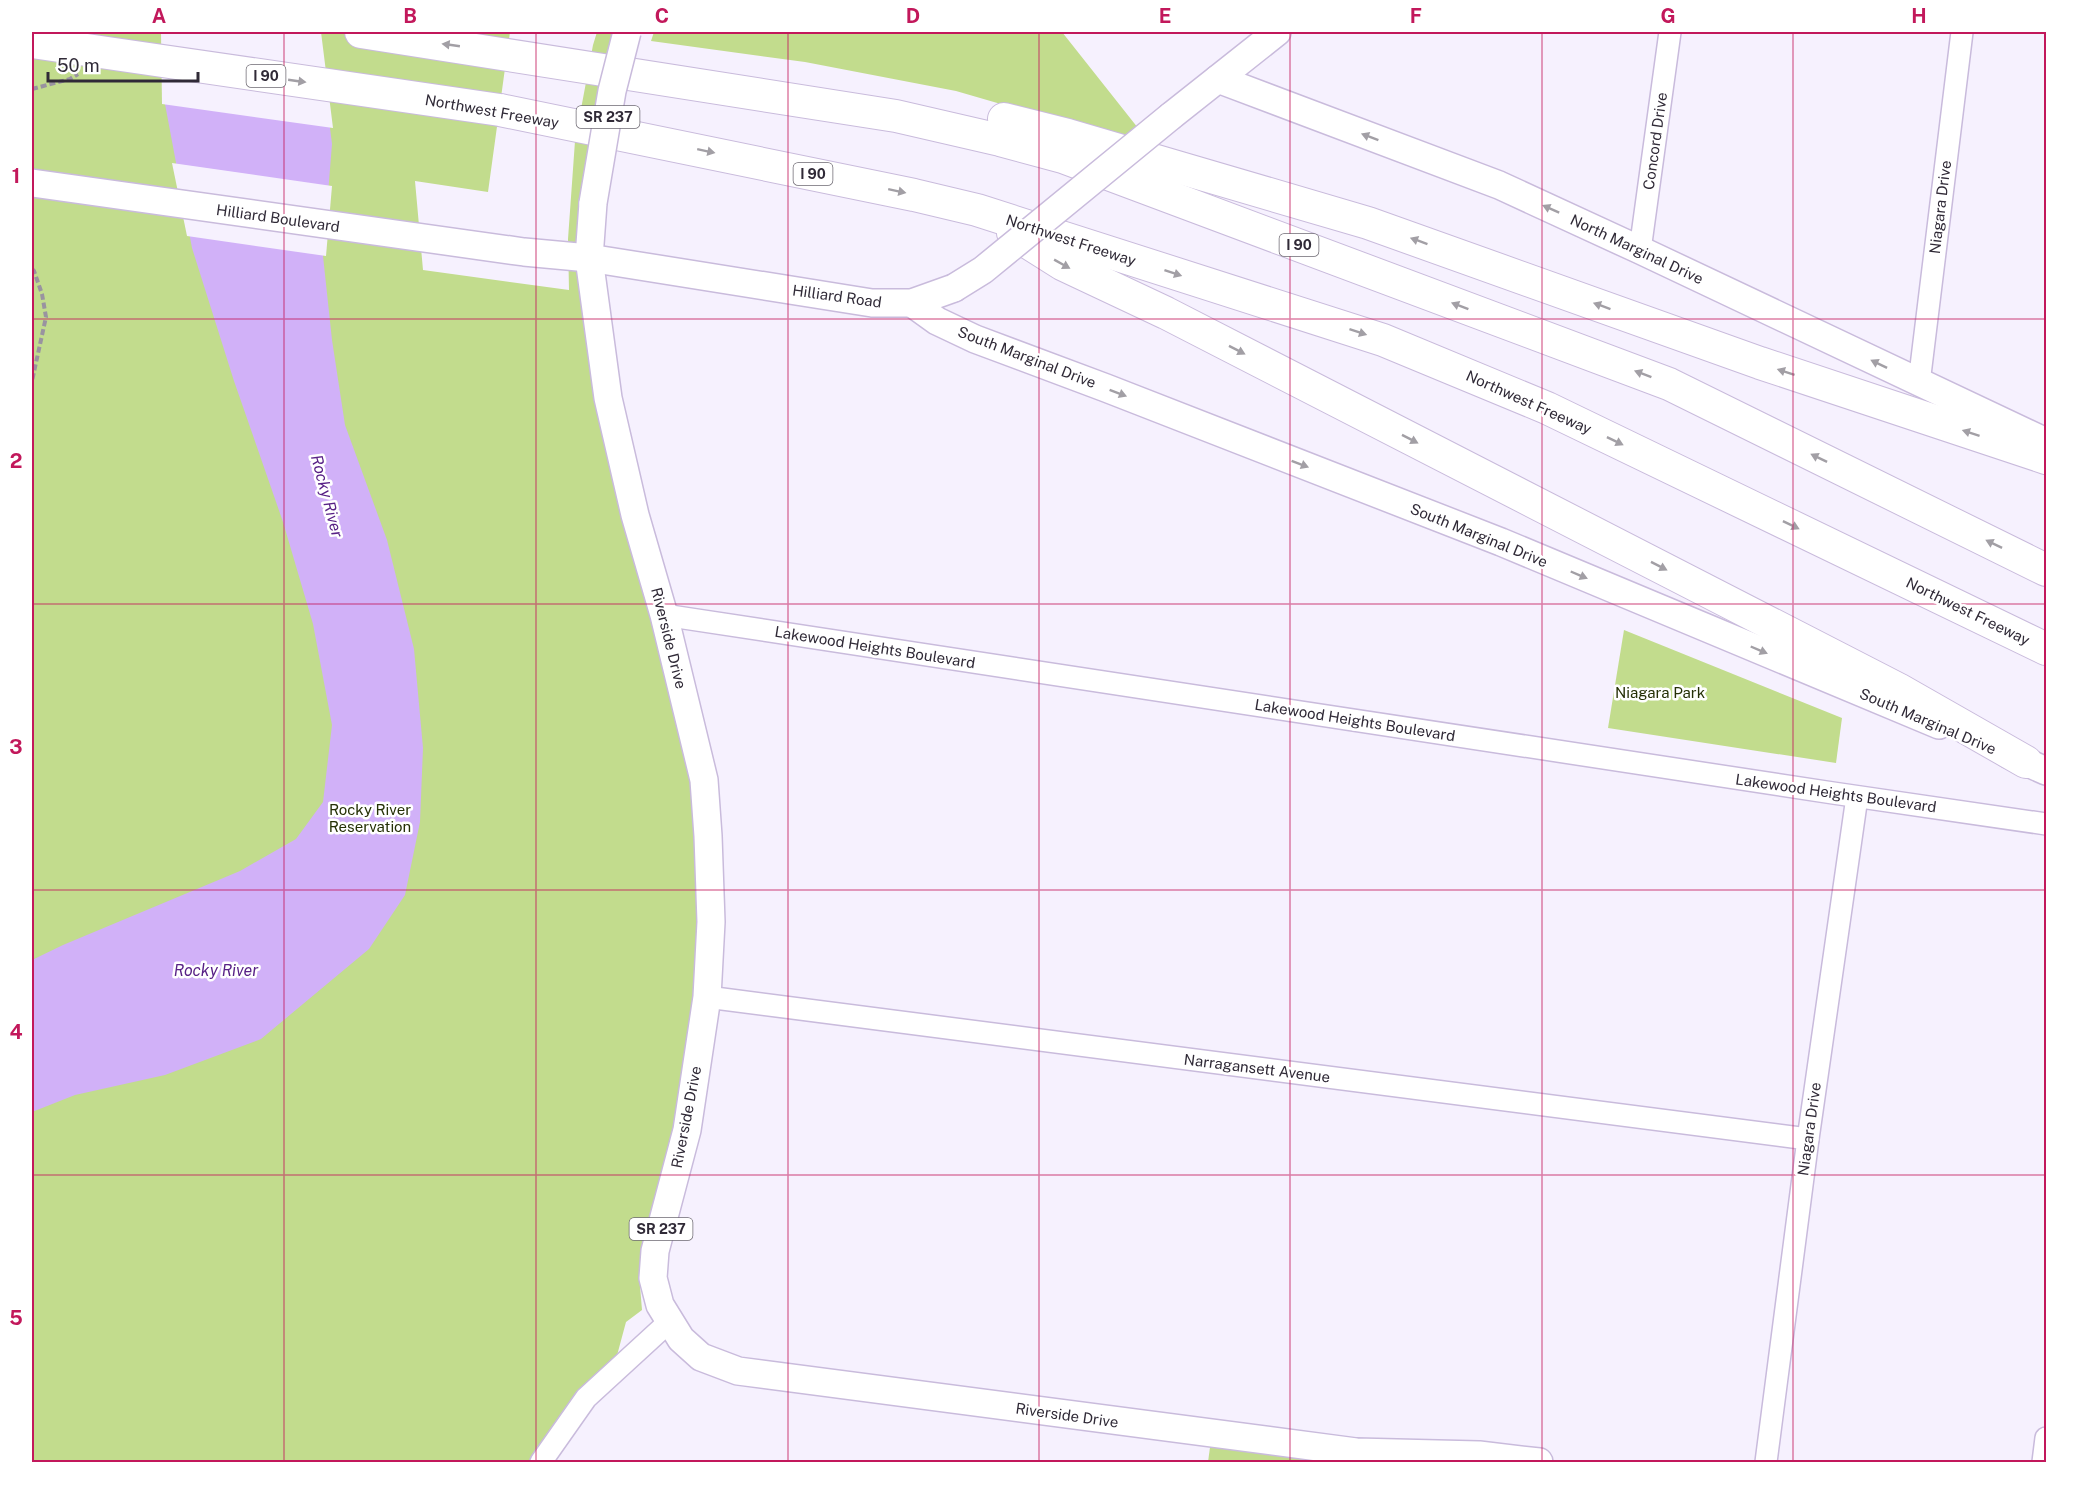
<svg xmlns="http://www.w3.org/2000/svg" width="2078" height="1494" font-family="'Public Sans',sans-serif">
	<rect width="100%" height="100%" fill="#f6f1fe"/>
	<g fill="#c2dc8d">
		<path d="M32,32H510L488,192L415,181L423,270L569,290L568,239L575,141L593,45L597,32H627L622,46L595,303L712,781L688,1096L639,1274L642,1310L626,1322L612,1374L553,1462H32Z"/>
		<path d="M654,32H1062L1138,128L1125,140L956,91L805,62L651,41Z"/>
		<path d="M1624,630L1842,718L1836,763L1608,728Z"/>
		<path d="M1211,1440L1490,1462H1208Z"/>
	</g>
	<path fill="#d1b1f8" d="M318,32L332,144L323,256L332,340L345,425L387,540L414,649L423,748L420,822L405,895L369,949L261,1039L165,1075L75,1095L32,1112V960L63,945L240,871L296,839L323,802L332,725L313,624L283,522L234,381L192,248L165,104Z"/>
	<g fill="#f6f1fe">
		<path d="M161,32H321L333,128L162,104Z"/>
		<path d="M172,163L332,186L326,256L187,236Z"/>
	</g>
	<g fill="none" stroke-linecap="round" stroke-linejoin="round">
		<g stroke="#c9bbdc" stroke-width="24">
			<g id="minor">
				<path d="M1640,250L1670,32"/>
				<path d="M1919,383L1962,32"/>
				<path d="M664,615L1833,793L2046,824"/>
				<path d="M707,997L1808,1139"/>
				<path d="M541,1462L586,1398L670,1321"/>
				<path d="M1766,1462L1808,1139L1857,797"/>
				<path d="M2043,1462L2046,1438"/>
			</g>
		</g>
		<g stroke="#c9bbdc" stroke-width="30">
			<g id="major">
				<path d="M1218,79L1499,185L1640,250L2046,442"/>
				<path d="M1171,116L1277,32"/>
				<path d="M32,183L524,252L589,258L872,303H912L954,288"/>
				<path d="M593,203L589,258L608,398L635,515L664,615L704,780L708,836L711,922L707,997L687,1130L655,1251L653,1278L660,1305L681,1339L701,1357L738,1371L1356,1452L1479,1455L1539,1462"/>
				<path d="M912,303L937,321L975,339L1106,388L1501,542L1939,725"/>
				<path d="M2008,754L2046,771"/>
			</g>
		</g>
		<g stroke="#c9bbdc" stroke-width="34">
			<g id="highway">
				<path d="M361,32L896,116L1000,140L1063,157L1669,384L2046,570"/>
				<path d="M500,110L914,195L977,210L1383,340L1547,408L2046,649"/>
				<path d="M1004,119L1068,135L1368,223L1760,363L2046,458"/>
				<path d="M1013,233L1062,264L1166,313L1898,689L2026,762"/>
			</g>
		</g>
		<g stroke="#9993a0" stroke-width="4" stroke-dasharray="6 3" stroke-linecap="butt">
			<path d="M32,89L70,79L78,74"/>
			<path d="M32,269L34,271L42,294L46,317L32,381"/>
		</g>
		<use href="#minor" stroke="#fff" stroke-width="21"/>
		<use href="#major" stroke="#fff" stroke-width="27"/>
		<use href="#highway" stroke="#fff" stroke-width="32"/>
		<g stroke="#c9bbdc" stroke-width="30" stroke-linecap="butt">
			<g id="major-bridge">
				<path d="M593,203L612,91L627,32"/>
				<path d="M954,288L983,270L1171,116"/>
			</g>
		</g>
		<g stroke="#c9bbdc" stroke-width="34" stroke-linecap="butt">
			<path id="highway-bridge" d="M32,42L500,110"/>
		</g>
		<use href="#major-bridge" stroke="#fff" stroke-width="27"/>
		<use href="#highway-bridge" stroke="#fff" stroke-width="32"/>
	</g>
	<defs><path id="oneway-solid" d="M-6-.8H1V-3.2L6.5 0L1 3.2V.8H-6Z" transform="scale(1.5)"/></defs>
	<g fill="#a29fa5">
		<use href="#oneway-solid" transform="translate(451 45) rotate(-172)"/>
		<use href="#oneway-solid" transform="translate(297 81) rotate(8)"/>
		<use href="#oneway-solid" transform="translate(1370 137) rotate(-159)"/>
		<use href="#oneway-solid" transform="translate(706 151) rotate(12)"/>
		<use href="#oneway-solid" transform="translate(897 191) rotate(12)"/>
		<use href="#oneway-solid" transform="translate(1551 209) rotate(-156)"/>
		<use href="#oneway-solid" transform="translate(1419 241) rotate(-160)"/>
		<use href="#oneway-solid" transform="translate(1062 264) rotate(29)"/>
		<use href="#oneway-solid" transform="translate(1173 273) rotate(18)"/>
		<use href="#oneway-solid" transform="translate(1460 306) rotate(-159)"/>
		<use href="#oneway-solid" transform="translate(1602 306) rotate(-160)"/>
		<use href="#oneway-solid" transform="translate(1358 332) rotate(18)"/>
		<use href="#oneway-solid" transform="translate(1237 350) rotate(27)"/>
		<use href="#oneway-solid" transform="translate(1879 364) rotate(-154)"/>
		<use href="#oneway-solid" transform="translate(1786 372) rotate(-162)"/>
		<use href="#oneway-solid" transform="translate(1643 374) rotate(-159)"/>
		<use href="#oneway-solid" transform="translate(1118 393) rotate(21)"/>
		<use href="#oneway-solid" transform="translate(1971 433) rotate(-162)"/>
		<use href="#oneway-solid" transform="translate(1410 439) rotate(27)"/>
		<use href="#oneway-solid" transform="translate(1615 441) rotate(26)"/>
		<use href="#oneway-solid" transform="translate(1819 458) rotate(-154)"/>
		<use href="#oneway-solid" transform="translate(1300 464) rotate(21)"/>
		<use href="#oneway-solid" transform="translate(1791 525) rotate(26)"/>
		<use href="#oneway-solid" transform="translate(1994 544) rotate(-154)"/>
		<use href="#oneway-solid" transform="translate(1659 566) rotate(27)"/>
		<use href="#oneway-solid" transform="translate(1579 575) rotate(23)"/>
		<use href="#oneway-solid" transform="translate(1759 650) rotate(23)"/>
	</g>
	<path fill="none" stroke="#c2185b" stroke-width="1.5" stroke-opacity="0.55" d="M284,32V1462M536,32V1462M788,32V1462M1039,32V1462M1290,32V1462M1542,32V1462M1793,32V1462M32,319H2046M32,604H2046M32,890H2046M32,1175H2046"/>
	<g text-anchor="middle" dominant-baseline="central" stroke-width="5" stroke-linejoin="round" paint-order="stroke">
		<g fill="#fff" stroke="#6e6a73" stroke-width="1.5">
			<rect x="246.5" y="65" width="39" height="22" rx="4.5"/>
			<rect x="576.5" y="106" width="63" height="22" rx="4.5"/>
			<rect x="793.5" y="163" width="39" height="22" rx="4.5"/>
			<rect x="1279.5" y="234" width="39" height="22" rx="4.5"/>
			<rect x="629.5" y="1218" width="63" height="22" rx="4.5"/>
		</g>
		<g font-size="14" font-weight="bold" fill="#302a37">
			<text x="266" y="76">I 90</text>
			<text x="608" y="117">SR 237</text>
			<text x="813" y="174">I 90</text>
			<text x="1299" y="245">I 90</text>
			<text x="661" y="1229">SR 237</text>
		</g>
		<g font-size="15" fill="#302a37" stroke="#fff">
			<text transform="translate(492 111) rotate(10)">Northwest Freeway</text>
			<text transform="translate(1655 141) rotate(-82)">Concord Drive</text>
			<text transform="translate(1940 207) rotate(-83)">Niagara Drive</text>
			<text transform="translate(278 218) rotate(8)">Hilliard Boulevard</text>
			<text transform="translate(1071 240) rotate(18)">Northwest Freeway</text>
			<text transform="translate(1637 249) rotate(25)">North Marginal Drive</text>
			<text transform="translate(837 296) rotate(8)">Hilliard Road</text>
			<text transform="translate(1027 357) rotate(21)">South Marginal Drive</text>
			<text transform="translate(1529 402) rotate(24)">Northwest Freeway</text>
			<text transform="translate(1479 535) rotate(22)">South Marginal Drive</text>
			<text transform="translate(1968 611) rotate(26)">Northwest Freeway</text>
			<text transform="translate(669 638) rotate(76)">Riverside Drive</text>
			<text transform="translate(875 647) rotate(9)">Lakewood Heights Boulevard</text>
			<text transform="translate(1355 720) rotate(9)">Lakewood Heights Boulevard</text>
			<text transform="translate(1928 721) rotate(23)">South Marginal Drive</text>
			<text transform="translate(1836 793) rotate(8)">Lakewood Heights Boulevard</text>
			<text transform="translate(1257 1068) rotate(7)">Narragansett Avenue</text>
			<text transform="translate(686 1117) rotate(-79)">Riverside Drive</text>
			<text transform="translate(1809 1129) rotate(-82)">Niagara Drive</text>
			<text transform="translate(1067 1415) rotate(8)">Riverside Drive</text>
		</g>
		<g font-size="15" fill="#253006" stroke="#fff">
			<text x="1660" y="692">Niagara Park</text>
			<text x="370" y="809">Rocky River<tspan x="370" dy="17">Reservation</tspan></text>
		</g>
		<g font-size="16" font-style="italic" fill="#582186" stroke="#fff">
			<text transform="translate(327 496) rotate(75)">Rocky River</text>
			<text x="216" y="970">Rocky River</text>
		</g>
	</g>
	<rect width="2078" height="1494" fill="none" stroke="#ffffff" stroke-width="66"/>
	<path d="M48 72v9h150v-9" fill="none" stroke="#302a37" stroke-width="3"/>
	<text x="57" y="72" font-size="18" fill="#302a37" stroke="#ffffff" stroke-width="4.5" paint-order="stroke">50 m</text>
	<rect x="33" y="33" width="2012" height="1428" fill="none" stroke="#c2185b" stroke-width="2"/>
	<g font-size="20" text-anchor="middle" font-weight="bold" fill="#c2185b">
		<text x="159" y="23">A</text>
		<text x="410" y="23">B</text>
		<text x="662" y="23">C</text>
		<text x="913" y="23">D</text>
		<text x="1165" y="23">E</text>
		<text x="1416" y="23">F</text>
		<text x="1668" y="23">G</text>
		<text x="1919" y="23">H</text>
		<text x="16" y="183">1</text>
		<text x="16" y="468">2</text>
		<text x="16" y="754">3</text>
		<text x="16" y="1039">4</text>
		<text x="16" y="1325">5</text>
	</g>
</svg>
